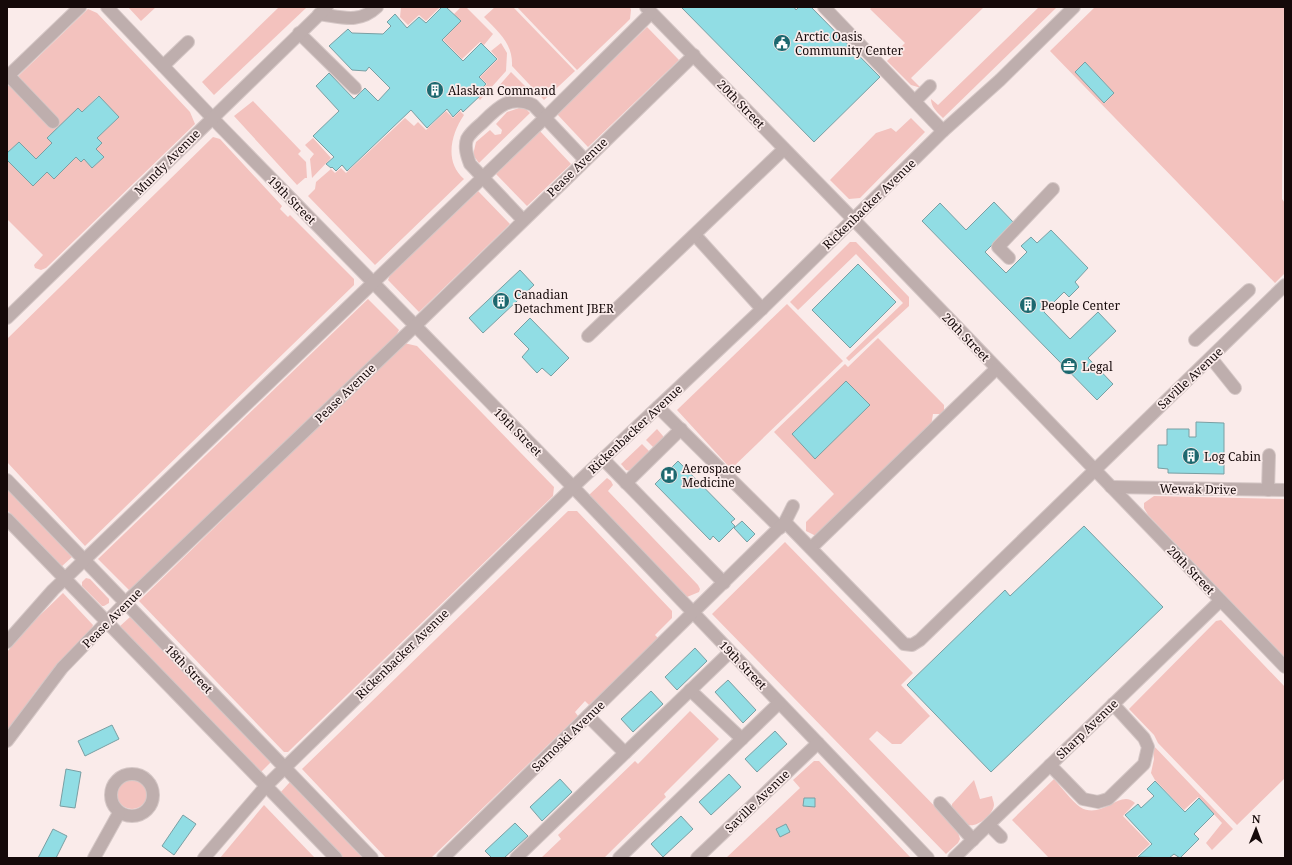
<svg xmlns="http://www.w3.org/2000/svg" width="1292" height="865" font-family="'Noto Serif',serif">
	<rect width="100%" height="100%" fill="#faebea"/>
	<g fill="#f3c2be" fill-rule="evenodd">
		<path d="M128,7H156L141,21Z"/>
		<path d="M279,7L306,8L214,95L202,82Z"/>
		<path d="M401,7H440L426,21L419,15L408,25L400,17Z"/>
		<path d="M461,7H466L493,34L484,45L480,42L462,59L443,40L461,21L454,14Z"/>
		<path d="M495,7H513L575,71L544,100L512,66C513,43 498,32 484,17Z"/>
		<path d="M517,7H630L631,10L630,19L625,24L577,70Z"/>
		<path d="M872,7H984L911,78L921,88L911,85L887,61L905,43L870,9Z"/>
		<path d="M1039,7H1057L943,118C937,112 931,107 931,99L938,105Z"/>
		<path d="M1095,7H1284L1282,199L1285,203V273L1275,283L1050,51ZM1085,62L1114,93L1105,103L1075,72Z"/>
		<path d="M88,9L97,13L190,112L195,124L46,268L41,270L35,268L34,265L43,255L7,219V160L33,186L47,172L54,179L76,157L84,159L93,167L104,157L96,149L102,143L97,138L119,117L98,96L82,112L48,138L52,143L36,159L19,142L7,153V87Z"/>
		<path d="M647,27L679,60L588,147L557,114Z"/>
		<path d="M501,43L507,53L506,71L480,100L478,98L483,94L480,91L487,84L480,77L498,59L491,51Z"/>
		<path d="M511,72L527,88L517,86L497,88Z"/>
		<path d="M253,101L301,151L298,154L306,162L307,178H305L297,185L234,116Z"/>
		<path d="M519,108L526,109L530,113L479,163L473,155L476,142L490,130L495,135L501,134L502,130L496,124L507,112Z"/>
		<path d="M446,111L453,118L460,111L464,115C451,134 444,162 464,179L375,265L308,196L315,189L316,182L331,169L335,173L341,168L346,173L405,118L414,126L418,122L426,130Z"/>
		<path d="M911,118L925,132L860,198L849,199L830,180L876,133L891,128L896,132Z"/>
		<path d="M539,130L571,164L527,206L495,173Z"/>
		<path d="M213,137L220,139L282,206L280,209L288,217L290,215L354,279V285L85,546L7,462V339Z"/>
		<path d="M313,138L331,158L312,178L310,159L314,154L305,145Z"/>
		<path d="M478,191L510,224L419,312L388,280L390,275Z"/>
		<path d="M850,242H856L909,297V306L849,361L846,358L903,303L856,254L798,310L790,302Z"/>
		<path d="M368,299L399,330L396,336L130,591L98,559Z"/>
		<path d="M787,304L843,361L731,469L677,410Z"/>
		<path d="M878,338L944,405V412L939,419V414H933L931,426L816,536L806,531V522L834,494L774,432L845,364L848,367ZM846,381L815,458L792,434Z"/>
		<path d="M404,343L417,346L554,487L553,496L288,752H284L139,601Z"/>
		<path d="M657,429L663,436V439L656,450L646,440Z"/>
		<path d="M642,444L652,454L630,471L626,470L621,464Z"/>
		<path d="M607,478L611,481L613,485L608,491L698,585L700,589L699,592L687,597L683,595L589,497V495Z"/>
		<path d="M7,489L72,557L61,567L7,510Z"/>
		<path d="M1154,496L1285,499V658L1148,515L1144,508V503Z"/>
		<path d="M568,511H577L672,611V618L655,635L659,639L589,705L585,701L575,712L578,716L431,858H386L302,769Z"/>
		<path d="M785,542L913,673L901,685L930,716L901,744H892L877,731L869,739L957,829L960,839L958,843L946,854L712,614Z"/>
		<path d="M86,578L90,579L109,599V603L104,606H102L82,586V582Z"/>
		<path d="M63,593L93,625L92,628L36,691L7,732V652L31,624Z"/>
		<path d="M130,617L271,762L260,773L119,627Z"/>
		<path d="M1221,620L1285,687V778L1237,825L1158,743L1154,735L1129,709L1216,621Z"/>
		<path d="M690,711L719,739L664,794L666,797L604,858H541L561,839L558,835L635,761L638,764Z"/>
		<path d="M1152,744L1233,829L1212,850L1206,843L1222,823L1198,797L1184,810L1155,780L1151,773L1154,759Z"/>
		<path d="M814,761H819L911,858H726L800,788L793,780Z"/>
		<circle cx="132" cy="794" r="15"/>
		<path d="M1054,779C1062,788 1071,800 1080,807C1102,821 1120,788 1135,803L1123,816L1150,844L1136,857L1137,858H1049L1012,820Z"/>
		<path d="M974,780L980,799L992,796C992,798 994,802 994,805C993,815 975,830 966,824C960,821 956,813 952,807V804Z"/>
		<path d="M290,782L363,858H343L280,793Z"/>
		<path d="M264,805L315,858H220Z"/>
	</g>
	<g fill="#91dde4" stroke="#7a9fa3">
		<path d="M442,7H446L461,21L442,40L463,61L481,43L497,59L479,77L486,84L479,91L482,94L463,112L461,109L453,117L447,109L427,128L411,110L347,171L342,165L336,171L332,167L331,168L326,164L334,157L313,136L339,111L316,86L329,73L354,99L365,88L378,101L390,88L369,67L366,71L352,70L329,46L348,29L352,33L383,34L391,26L387,22L395,14L407,28L419,17L426,23Z"/>
		<path d="M681,7H794L796,10L799,7H811L880,77L814,142Z"/>
		<path d="M1085,62L1114,93L1104,103L1075,72Z"/>
		<path d="M99,96L119,117L97,138L102,143L96,149L104,157L92,168L84,159L81,162L76,157L54,179L47,172L33,186L7,160V153L19,142L36,159L52,143L47,138L78,108L82,112Z"/>
		<path d="M994,202L1014,223L985,252L1006,273L1027,252L1021,246L1031,237L1037,243L1051,230L1088,268L1075,282L1079,287L1069,297L1064,292L1044,312L1070,339L1098,312L1116,331L1088,358L1113,384L1097,400L922,221L940,203L966,230Z"/>
		<path d="M858,264L896,302L850,348L812,310Z"/>
		<path d="M520,270L534,285L483,333L469,318Z"/>
		<path d="M530,318L569,358L551,376L542,368L537,373L522,357L529,349L514,334Z"/>
		<path d="M846,381L870,405L815,459L792,434Z"/>
		<path d="M1196,422L1224,423V474L1168,473V469L1158,468V445H1167V429H1189V437H1196Z"/>
		<path d="M678,461L735,519L731,522L735,526L719,542L713,536L710,540L655,484Z"/>
		<path d="M742,521L755,534L747,542L734,528Z"/>
		<path d="M1084,526L1163,607L991,772L907,685L1005,590L1010,596Z"/>
		<path d="M695,648L707,661L677,690L665,677Z"/>
		<path d="M728,680L756,710L743,723L715,692Z"/>
		<path d="M651,691L663,704L633,732L621,719Z"/>
		<path d="M112,725L119,739L85,756L78,741Z"/>
		<path d="M775,731L787,744L757,772L745,759Z"/>
		<path d="M66,769L81,772L75,808L60,806Z"/>
		<path d="M729,774L741,787L711,815L699,802Z"/>
		<path d="M560,779L572,792L542,821L530,807Z"/>
		<path d="M1155,781L1185,812L1199,798L1214,814L1194,834L1199,839L1180,858L1174,854L1169,858L1138,857L1152,844L1125,815L1138,804L1141,808L1154,796L1147,789Z"/>
		<path d="M804,798H815V807L803,806Z"/>
		<path d="M183,815L196,824L174,855L162,846Z"/>
		<path d="M681,816L693,829L663,857L651,844Z"/>
		<path d="M515,823L528,836L504,858H492L485,851Z"/>
		<path d="M786,824L790,832L780,837L776,829Z"/>
		<path d="M53,829L67,836L56,858H38Z"/>
	</g>
	<g fill="none" stroke-linecap="round" stroke-linejoin="round">
		<g stroke="#d5c7c6" stroke-width="14">
			<g id="minor">
				<path d="M107,7L221,127L573,487L928,858"/>
				<path d="M646,7L853,219L1285,667"/>
				<path d="M824,7L943,131"/>
				<path d="M319,14C342,17 359,24 377,7"/>
				<path d="M299,33L355,88"/>
				<path d="M163,66L188,42"/>
				<path d="M9,76L53,122"/>
				<path d="M7,77L80,7"/>
				<path d="M915,101L930,86"/>
				<path d="M523,220L470,164C467,156 464,147 467,139C470,133 476,128 482,123C497,108 510,94 533,105L585,160"/>
				<path d="M695,235L762,309"/>
				<path d="M1009,258L998,247L1053,189"/>
				<path d="M7,318L327,7"/>
				<path d="M588,336L784,149"/>
				<path d="M1195,340L1249,290"/>
				<path d="M1211,358L1235,388"/>
				<path d="M658,407L780,528"/>
				<path d="M603,459L724,583"/>
				<path d="M7,480L372,858"/>
				<path d="M626,483L681,429"/>
				<path d="M1111,487L1285,490"/>
				<path d="M1268,490L1269,455"/>
				<path d="M7,519L336,858"/>
				<path d="M785,522L793,506"/>
				<path d="M811,548L996,369"/>
				<path d="M7,642L53,590L551,112L651,13"/>
				<path d="M690,690L742,739"/>
				<path d="M588,716L625,753"/>
				<path d="M7,741L62,668L125,603L414,327L694,55"/>
				<path d="M1050,765L1083,799L1098,802L1108,799L1144,764L1148,747L1144,738L1113,704"/>
				<circle cx="132" cy="795" r="21"/>
				<path d="M940,803L973,840"/>
				<path d="M989,825L1001,837"/>
				<path d="M94,858L119,813"/>
				<path d="M204,858L266,786L573,487L762,309L943,131L1000,80L1074,7"/>
				<path d="M443,858L785,522L904,644L912,645L920,640L1285,285"/>
				<path d="M516,858L730,652"/>
				<path d="M619,858L779,703"/>
				<path d="M697,858L818,743"/>
				<path d="M954,858L1220,601"/>
			</g>
		</g>
		<use href="#minor" stroke="#beaead" stroke-width="12"/>
	</g>
	<defs>
		<g id="civic-disc" transform="scale(0.9)"><circle r="9.5" fill="#1c686f" stroke="#faebea"/><path d="M-.6-6.5H3V-4.5H.6V-3L4-1V1h2V6H-6V1h2V-1L-.6-3ZM-1.2 2.5V6h2.4V2.5Z" fill="#fff"/></g>
		<g id="building-disc" transform="scale(0.9)"><circle r="9.5" fill="#1c686f" stroke="#faebea"/><path d="M-4-6H4V6H1V3H-1V6H-4ZM-2.5-4.3h1.7v1.8h-1.7ZM.8-4.3h1.7v1.8H.8ZM-2.5-1h1.7V.8h-1.7ZM.8-1h1.7V.8H.8Z" fill="#fff"/></g>
		<g id="office-disc" transform="scale(0.9)"><circle r="9.5" fill="#1c686f" stroke="#faebea"/><path d="M-6-3h4V-5.5h4V-3h4V5H-6ZM-1-4.5V-3h2v-1.5ZM-6 0V1H6V0Z" fill="#fff"/></g>
		<g id="hospital-disc" transform="scale(0.9)"><circle r="9.5" fill="#1c686f" stroke="#faebea"/><path d="M-5-5h3v3.5h4V-5h3V5h-3V1.5h-4V5h-3Z" fill="#fff"/></g>
	</defs>
	<g fill-rule="evenodd">
		<use href="#civic-disc" x="782" y="43"/>
		<use href="#building-disc" x="435" y="90"/>
		<use href="#building-disc" x="501" y="301"/>
		<use href="#building-disc" x="1028" y="305"/>
		<use href="#office-disc" x="1069" y="366"/>
		<use href="#building-disc" x="1191" y="456"/>
		<use href="#hospital-disc" x="669" y="475"/>
	</g>
	<g text-anchor="middle" dominant-baseline="central" stroke-width="3.5" stroke-linejoin="round" paint-order="stroke">
		<g font-size="12" fill="#150909" stroke="#faebea" text-anchor="start">
			<text x="795" y="36">Arctic Oasis<tspan x="795" dy="14">Community Center</tspan></text>
			<text x="448" y="90">Alaskan Command</text>
			<text x="514" y="294">Canadian<tspan x="514" dy="14">Detachment JBER</tspan></text>
			<text x="1041" y="305">People Center</text>
			<text x="1082" y="366">Legal</text>
			<text x="1204" y="456">Log Cabin</text>
			<text x="682" y="468">Aerospace<tspan x="682" dy="14">Medicine</tspan></text>
		</g>
		<g font-size="12" fill="#150909" stroke="#faebea">
			<text transform="translate(741 104) rotate(46)">20th Street</text>
			<text transform="translate(167 162) rotate(-45)">Mundy Avenue</text>
			<text transform="translate(577 167) rotate(-44)">Pease Avenue</text>
			<text transform="translate(292 200) rotate(45)">19th Street</text>
			<text transform="translate(869 204) rotate(-44)">Rickenbacker Avenue</text>
			<text transform="translate(966 337) rotate(46)">20th Street</text>
			<text transform="translate(1190 378) rotate(-43)">Saville Avenue</text>
			<text transform="translate(345 393) rotate(-44)">Pease Avenue</text>
			<text transform="translate(635 429) rotate(-43)">Rickenbacker Avenue</text>
			<text transform="translate(518 432) rotate(45)">19th Street</text>
			<text transform="translate(1198 489) rotate(1)">Wewak Drive</text>
			<text transform="translate(1191 570) rotate(46)">20th Street</text>
			<text transform="translate(112 618) rotate(-45)">Pease Avenue</text>
			<text transform="translate(402 654) rotate(-44)">Rickenbacker Avenue</text>
			<text transform="translate(743 665) rotate(46)">19th Street</text>
			<text transform="translate(189 669) rotate(46)">18th Street</text>
			<text transform="translate(1087 729) rotate(-44)">Sharp Avenue</text>
			<text transform="translate(568 736) rotate(-44)">Sarnoski Avenue</text>
			<text transform="translate(757 801) rotate(-44)">Saville Avenue</text>
		</g>
	</g>
	<rect width="1292" height="865" fill="none" stroke="#150909" stroke-width="16"/>
	<g transform="translate(1256 829) rotate(1)" stroke="#faebea" stroke-width="3" paint-order="stroke">
	<path d="M0-3L7 15L0 10L-7 15Z" fill="#150909"/>
	<text y="-6" font-size="11" font-weight="bold" text-anchor="middle" fill="#150909">N</text>
	</g>
</svg>
